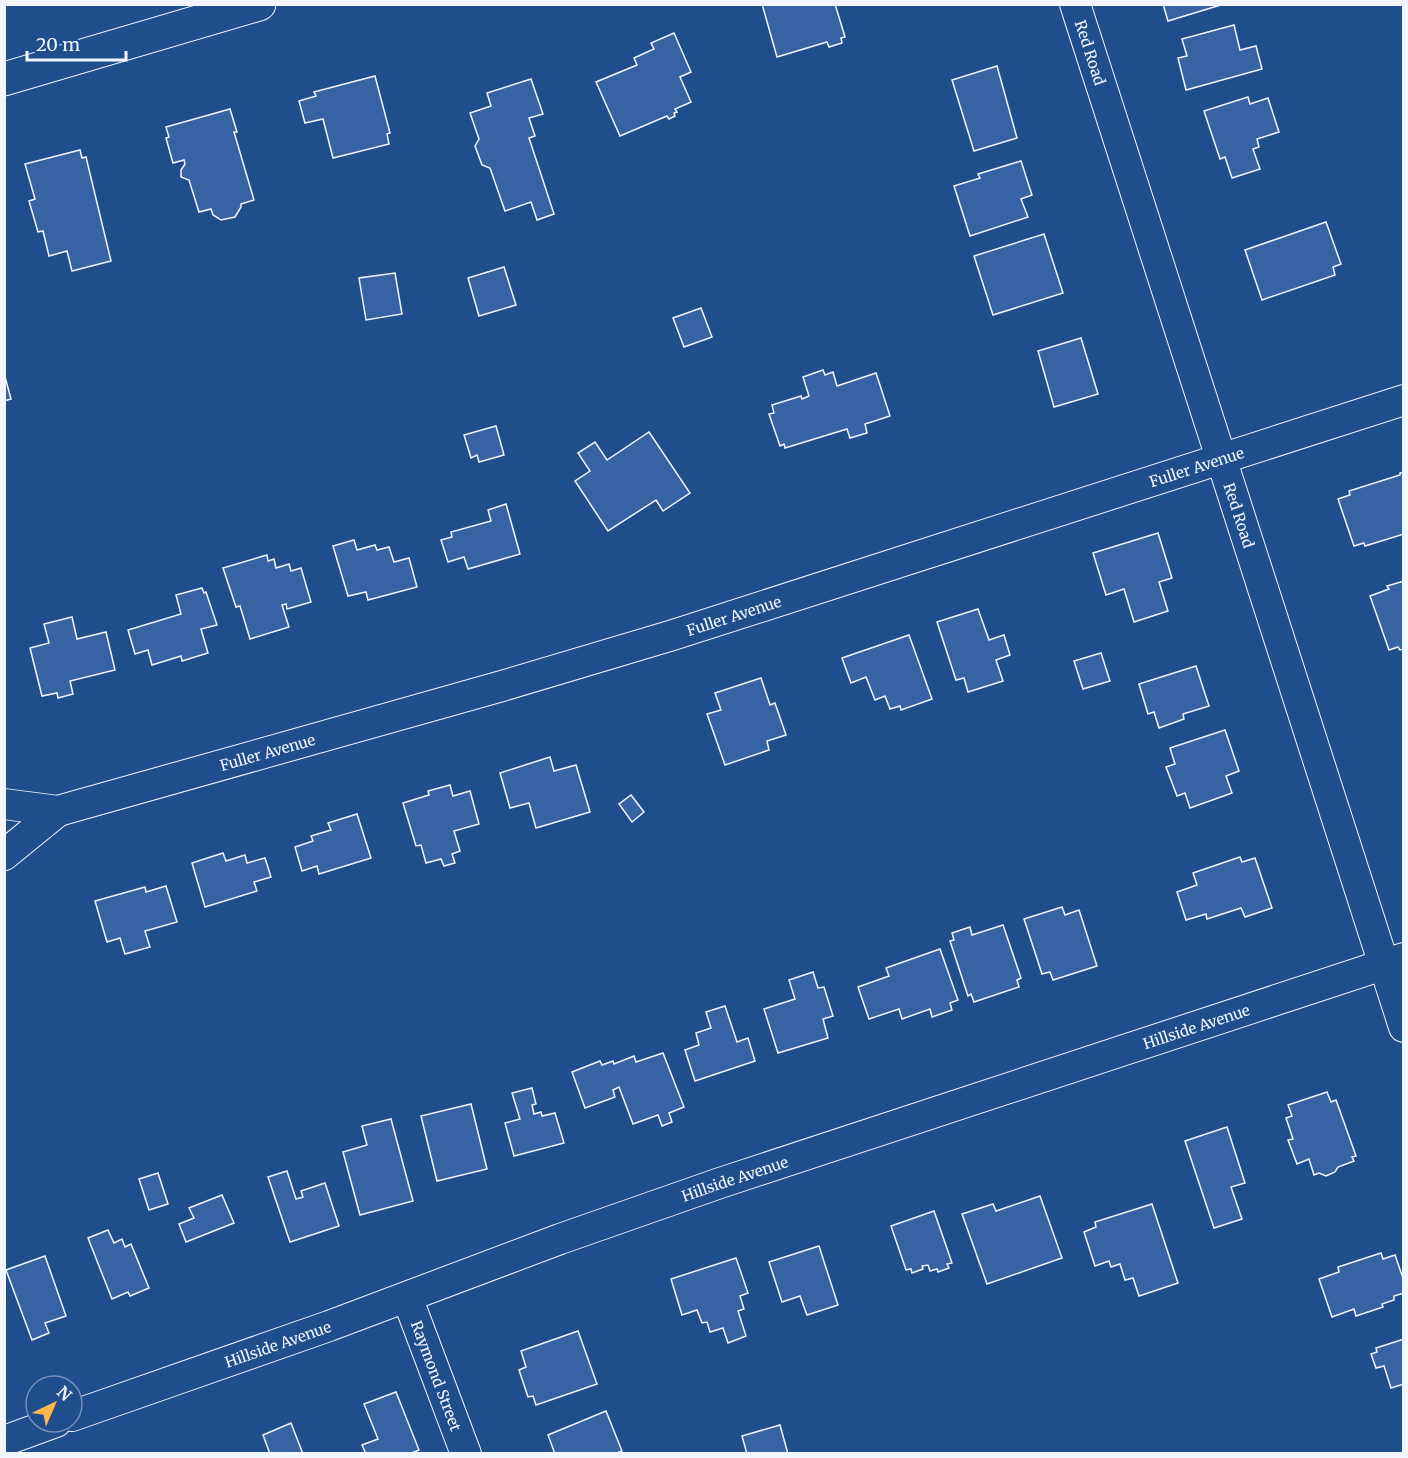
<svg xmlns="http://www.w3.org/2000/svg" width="1408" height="1458" font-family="Merriweather,serif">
	<rect width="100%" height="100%" fill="#1f4e8c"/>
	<g fill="#3563a3" stroke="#f2f6ff" stroke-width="1.5">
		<path d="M762,4H835L845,37L841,38L842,43L829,47L827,42L777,57Z"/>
		<path d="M1163,4H1224L1168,21Z"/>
		<path d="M1234,25L1240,50L1256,46L1262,69L1186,90L1178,58L1187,56L1182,39Z"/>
		<path d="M674,33L691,72L680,77L691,102L675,109L677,112L674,113L675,116L669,119L667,116L620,136L596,82L637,65L634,58L654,49L651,43Z"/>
		<path d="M997,66L1017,138L974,151L952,80Z"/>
		<path d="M375,76L390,133L387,134L389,144L333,158L323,119L305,123L299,101L316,96L314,92Z"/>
		<path d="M531,79L543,114L529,118L535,136L529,138L554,214L537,220L531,202L505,211L490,168L482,165L475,146L479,139L470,113L491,106L487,93Z"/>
		<path d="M1248,97L1250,104L1268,98L1279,132L1257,139L1259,147L1253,149L1260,169L1232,178L1225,157L1220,159L1204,111Z"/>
		<path d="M230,109L237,132H234L254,200L241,204V207L235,217L221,220L213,215L211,209L199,212L189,180L181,177V170L185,164L184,160L173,163L166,138L169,137L166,127Z"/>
		<path d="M80,150L82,158L86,157L111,261L72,271L67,251L49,256L43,231L38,232L29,201L35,199L25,164Z"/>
		<path d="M1021,161L1032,195L1021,199L1028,217L970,236L954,186L980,178L978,174Z"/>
		<path d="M1326,222L1341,264L1333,267L1335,275L1262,300L1245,250Z"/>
		<path d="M1044,234L1063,293L993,315L974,256Z"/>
		<path d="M504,267L516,305L479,316L468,278Z"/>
		<path d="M395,273L402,314L366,320L359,278Z"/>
		<path d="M701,308L712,337L684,347L673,318Z"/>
		<path d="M1081,338L1098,394L1054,407L1038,351Z"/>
		<path d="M823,370L825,375L833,372L837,386L876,373L890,416L865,424L867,433L850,438L847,429L785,448L784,444L780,446L769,414L774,413L772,405L801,396L802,399L809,396L803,377Z"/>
		<path d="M4,373L11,399L4,401Z"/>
		<path d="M496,426L504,455L479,462L477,455L471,458L464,435Z"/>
		<path d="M649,432L690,493L663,511L656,500L608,531L575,481L590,471L578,453L595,442L607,460Z"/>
		<path d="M1404,472V534L1365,546L1364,543L1354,546L1338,499L1350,495L1349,491L1400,475V473Z"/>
		<path d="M506,504L520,554L468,569L464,557L448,562L441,540L452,537L451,532L491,521L488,510Z"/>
		<path d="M1158,533L1172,578L1159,582L1168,611L1134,622L1124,589L1106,595L1093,553Z"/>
		<path d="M354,540L357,550L375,545L377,550L389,547L394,562L409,558L417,587L368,600L366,592L348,596L333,546Z"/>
		<path d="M267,555L268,561L274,559L276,568L289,564L291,571L301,568L311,602L287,609L286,604L282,605L289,627L250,639L240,606L236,607L223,568Z"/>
		<path d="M1404,581V649L1400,650L1398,647L1389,650L1370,596L1389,589L1387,586Z"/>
		<path d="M202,588L204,593L206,592L217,625L201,629L208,653L182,661L181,656L152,665L148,650L135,654L128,630L181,614L176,595Z"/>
		<path d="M978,609L989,640L1004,635L1010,655L996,660L1003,681L968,692L964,678L956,680L937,622Z"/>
		<path d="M72,617L77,639L106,632L115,670L70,681L73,694L58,698L57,693L42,696L30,648L49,643L44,624Z"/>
		<path d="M909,635L932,699L901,710L900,706L890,709L885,696L875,700L866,677L851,683L842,658Z"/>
		<path d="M1101,653L1110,681L1083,689L1074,661Z"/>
		<path d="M1196,666L1209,706L1183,714L1184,719L1159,728L1154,712L1148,714L1139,684Z"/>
		<path d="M761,678L770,705L775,703L786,735L767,741L769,750L725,765L707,714L721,710L715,693Z"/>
		<path d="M1225,730L1239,771L1226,776L1232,793L1190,808L1185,793L1177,796L1166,767L1175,764L1170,748Z"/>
		<path d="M550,757L554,771L576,765L590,812L536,828L529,803L510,808L500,773Z"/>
		<path d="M450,785L453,796L470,791L479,824L454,831L460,851L452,854L455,863L444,866L441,859L426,863L421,845L416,846L403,803L429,795L428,791Z"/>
		<path d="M631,795L644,812L632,822L619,804Z"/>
		<path d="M357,814L371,858L319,874L317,866L302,871L295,847L313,841L311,836L331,830L328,823Z"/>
		<path d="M223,853L226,861L245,855L247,863L265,858L271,877L254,882L257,891L205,907L192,863Z"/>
		<path d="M1240,857L1242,862L1255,858L1272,908L1245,917L1241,908L1207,919L1206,914L1186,920L1177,892L1197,885L1193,873Z"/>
		<path d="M166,886L177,922L145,931L150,947L125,954L120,938L107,942L95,901L145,887L146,892Z"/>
		<path d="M1062,907L1065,915L1079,910L1097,966L1053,980L1050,972L1042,974L1024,919Z"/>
		<path d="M1003,925L1021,978L1017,980L1019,987L974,1002L971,994L968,996L950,941L954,940L952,933L970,927L972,935Z"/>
		<path d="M940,949L958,1000L950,1003L952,1010L932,1017L930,1009L902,1019L899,1009L869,1019L858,987L889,976L886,968Z"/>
		<path d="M813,972L818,988L824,987L833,1016L823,1019L828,1038L778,1053L764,1009L795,999L789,980Z"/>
		<path d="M725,1006L737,1042L748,1038L755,1061L695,1081L685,1050L699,1045L696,1033L711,1028L706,1012Z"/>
		<path d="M663,1053L684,1107L669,1113L672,1122L662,1126L658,1115L633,1124L619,1087L613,1090L615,1097L585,1108L572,1072L600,1061L602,1065L613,1061L614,1064L634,1056L636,1062Z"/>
		<path d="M532,1088L536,1104L532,1105L534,1114L541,1112L542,1116L555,1113L564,1143L514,1156L505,1123L520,1119L512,1093Z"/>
		<path d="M1327,1092L1331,1102L1336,1100L1356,1156L1352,1157L1354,1161L1338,1167L1335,1172L1326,1176L1319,1173L1314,1175L1309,1159L1297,1164L1288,1140L1293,1139L1286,1118L1292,1116L1288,1105Z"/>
		<path d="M471,1104L487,1169L437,1181L421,1116Z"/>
		<path d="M391,1119L413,1201L360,1215L343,1152L367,1145L362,1126Z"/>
		<path d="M1227,1127L1245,1183L1231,1187L1242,1219L1214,1228L1185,1141Z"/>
		<path d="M287,1171L296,1199L303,1197L301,1191L325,1183L339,1226L290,1242L268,1177Z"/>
		<path d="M158,1173L168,1204L149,1210L139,1179Z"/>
		<path d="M222,1195L234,1223L186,1242L179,1224L194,1218L189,1208Z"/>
		<path d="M1040,1196L1062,1258L987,1284L962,1214L993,1204L996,1211Z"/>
		<path d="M1152,1204L1178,1283L1139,1296L1133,1278L1125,1280L1120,1264L1111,1267L1109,1261L1095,1266L1084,1232L1096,1227L1095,1222Z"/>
		<path d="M934,1211L952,1263L947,1264L949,1268L938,1272L937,1269L930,1271L928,1265L922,1266L923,1269L912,1273L911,1269L906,1270L891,1226Z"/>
		<path d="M108,1230L114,1243L122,1239L125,1247L131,1244L149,1288L130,1296L128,1292L112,1299L88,1238Z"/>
		<path d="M819,1246L838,1305L807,1315L800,1296L782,1302L769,1262Z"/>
		<path d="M1381,1253L1383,1259L1395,1255L1404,1281V1293L1394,1296V1300L1382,1304L1383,1307L1356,1316L1354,1309L1332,1317L1319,1279L1339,1272L1338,1267Z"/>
		<path d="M45,1256L66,1316L45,1323L49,1333L32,1340L6,1270Z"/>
		<path d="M736,1258L748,1293L740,1296L744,1309L738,1311L746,1336L728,1343L723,1328L710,1332L707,1322L702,1323L697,1310L682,1315L671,1279Z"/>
		<path d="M578,1331L597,1384L536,1405L533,1396L528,1397L519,1370L526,1367L521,1351Z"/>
		<path d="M1404,1339V1384L1391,1388L1384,1366L1376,1368L1371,1354L1377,1352L1376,1348Z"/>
		<path d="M396,1392L419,1450L409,1454H366L362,1445L378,1439L364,1404Z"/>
		<path d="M606,1411L622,1451L614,1454H555L548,1435Z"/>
		<path d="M291,1423L303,1454H270L263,1435Z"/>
		<path d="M780,1425L788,1454H747L742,1436Z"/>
	</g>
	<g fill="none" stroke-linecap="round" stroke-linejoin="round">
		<g stroke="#f2f6ff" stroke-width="32">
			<g id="minor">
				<path id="s1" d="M1075,4L1404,1027"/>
				<path id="s2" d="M4,804L58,811L502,686L673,635L1404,400"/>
				<path d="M4,855L58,811"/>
				<path id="s3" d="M407,1297L466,1454"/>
				<path id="s4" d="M72,1416L329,1326L560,1239L720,1183L1404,958"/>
				<path d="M4,1441L56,1422"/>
			</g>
		</g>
		<g stroke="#f2f6ff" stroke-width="35">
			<path id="secondary" d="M4,79L259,4"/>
		</g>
		<use href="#minor" stroke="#1f4e8c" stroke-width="30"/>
		<use href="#secondary" stroke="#1f4e8c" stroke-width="33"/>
	</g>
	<g text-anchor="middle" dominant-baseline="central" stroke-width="4.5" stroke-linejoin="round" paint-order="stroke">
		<g font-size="15" fill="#f2f6ff" stroke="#1f4e8c">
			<text stroke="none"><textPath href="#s1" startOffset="51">Red Road</textPath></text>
			<text stroke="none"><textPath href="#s2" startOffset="1244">Fuller Avenue</textPath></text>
			<text stroke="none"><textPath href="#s1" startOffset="537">Red Road</textPath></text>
			<text stroke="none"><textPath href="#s2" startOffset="758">Fuller Avenue</textPath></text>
			<text stroke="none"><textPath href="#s2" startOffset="272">Fuller Avenue</textPath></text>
			<text stroke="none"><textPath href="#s4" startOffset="1190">Hillside Avenue</textPath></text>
			<text stroke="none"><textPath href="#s4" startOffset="704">Hillside Avenue</textPath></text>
			<text stroke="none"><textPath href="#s4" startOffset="218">Hillside Avenue</textPath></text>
			<text stroke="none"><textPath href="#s3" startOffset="84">Raymond Street</textPath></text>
		</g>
	</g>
	<rect width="1408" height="1458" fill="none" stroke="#f2f6ff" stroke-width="12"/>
	<g transform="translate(54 1404) rotate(44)"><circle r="28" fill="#1f4e8c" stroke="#7391ba" stroke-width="1.5"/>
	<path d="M0-4.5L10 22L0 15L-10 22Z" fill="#ffb74d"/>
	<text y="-9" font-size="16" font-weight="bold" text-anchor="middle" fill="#f2f6ff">N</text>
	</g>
	<path d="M27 51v9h99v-9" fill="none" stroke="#f2f6ff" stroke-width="3"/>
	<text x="36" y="51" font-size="18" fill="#f2f6ff" stroke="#1f4e8c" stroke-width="4.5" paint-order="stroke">20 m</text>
</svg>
